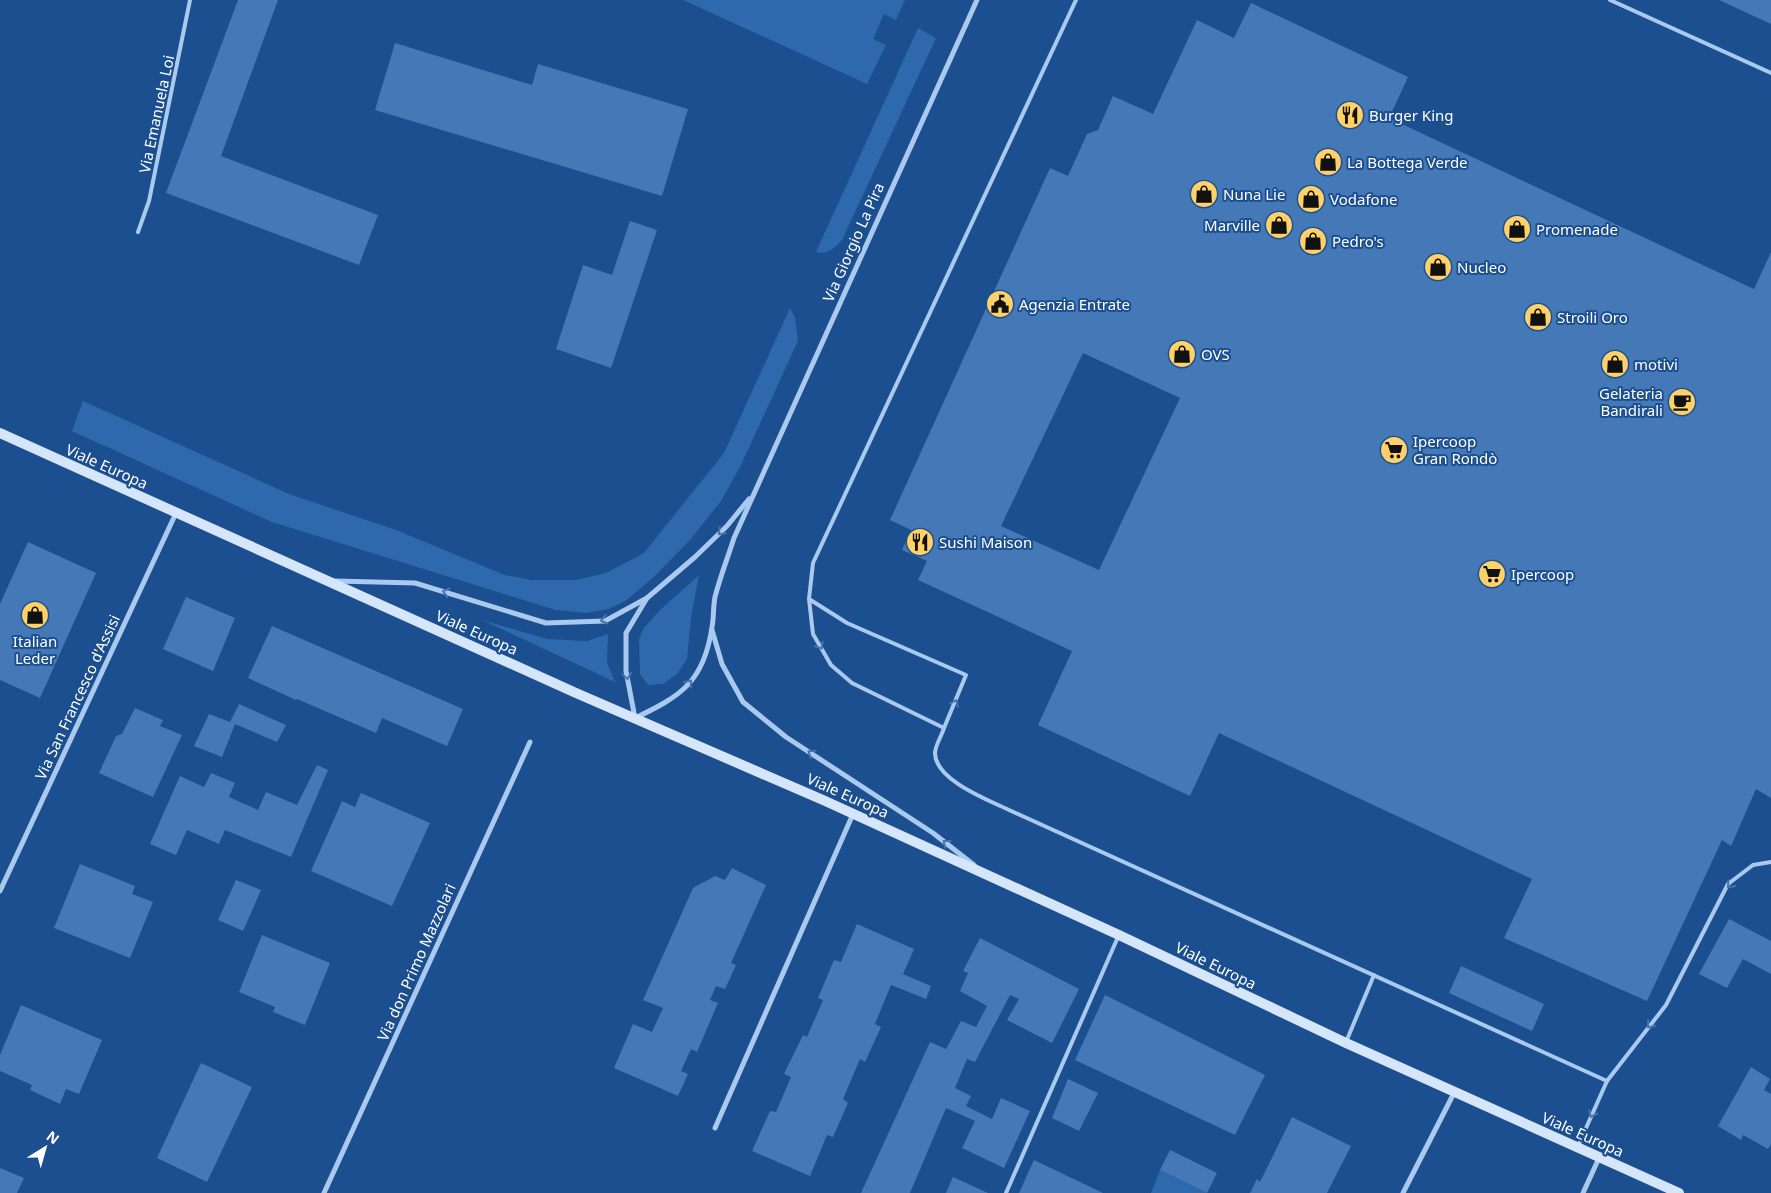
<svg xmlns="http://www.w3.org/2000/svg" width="1771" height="1193" font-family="'Noto Sans',sans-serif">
	<rect width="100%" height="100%" fill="#1b4f8f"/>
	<g fill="#2e69ad">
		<path d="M683,0H905L896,20L884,14L873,39L886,45L867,84Z"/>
		<path d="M918,28L936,38L842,240C835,248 827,255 816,252Z"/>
		<path d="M790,308L795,318L798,341L741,465L721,501L690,540L657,574L627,600L609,609L586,613L556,610L272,522L72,431L83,401L289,494L396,530L505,575L531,580H576L606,573L644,553L724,453Z"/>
		<path d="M699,575L691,618L687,659L677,674L663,684L648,685L640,674L639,639L644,628L660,610Z"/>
		<path d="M482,620L547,639L587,641L608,634L607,662L615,682Z"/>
		<path d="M1160,1170L1207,1193H1151Z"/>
	</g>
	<g fill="#4478b7" fill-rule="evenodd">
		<path d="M238,0H278L221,156L378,215L359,265L166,193Z"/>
		<path d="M1719,0H1771V24Z"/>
		<path d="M1251,3L1408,77L1389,118L1754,289L1771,252V798L1756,789L1731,846L1722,840L1647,1001L1504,938L1532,879L1219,733L1190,796L1038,725L1072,651L918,580L927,561L902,550L911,530L890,520L1050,168L1068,176L1087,134L1098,130L1113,96L1153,114L1197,20L1234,38ZM1083,353L1180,398L1099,570L1001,526Z"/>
		<path d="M395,43L532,85L538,64L688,109L662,196L375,110Z"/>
		<path d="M630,221L657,230L611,368L556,349L583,265L612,275Z"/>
		<path d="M28,542L96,573L40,698L0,680V604Z"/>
		<path d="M186,597L235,618L213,671L163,649Z"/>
		<path d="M272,626L463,709L447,746L382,718L376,733L297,699L296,700L248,678Z"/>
		<path d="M239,704L286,725L277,742L235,724L222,757L194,746L209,714L230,722Z"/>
		<path d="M135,708L163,720L160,726L182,735L153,797L99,773L116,736L122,734Z"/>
		<path d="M317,765L328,770L291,857L225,830L219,844L187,830L176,855L150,844L180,776L204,787L211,773L235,783L229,797L258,810L266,792L297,805Z"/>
		<path d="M361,793L430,823L392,906L311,871L342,801L355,807Z"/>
		<path d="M80,864L135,886L132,894L153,902L130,958L54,928Z"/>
		<path d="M732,868L766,885L731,963L736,965L725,989L716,986L710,1000L718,1003L697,1052L691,1049L681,1071L688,1074L678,1096L614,1068L633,1024L652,1032L663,1008L643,1000L693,888L715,876L725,880Z"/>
		<path d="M236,880L261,890L243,931L218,920Z"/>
		<path d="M1729,919L1771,941V974L1743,959L1727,988L1699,974Z"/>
		<path d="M857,924L914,949L903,974L931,986L926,999L891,985L875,1024L881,1027L865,1062L860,1059L843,1099L848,1103L833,1137L827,1135L810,1176L752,1151L770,1111L776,1112L791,1077L784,1074L803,1035L807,1037L823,1000L818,998L834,960L841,962Z"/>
		<path d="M262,935L330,963L305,1025L273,1012L275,1007L239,992Z"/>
		<path d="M980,938L1079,989L1052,1043L1007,1020L1019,999L1010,995L975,1062L967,1059L955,1088L971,1096L966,1106L992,1119L1001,1098L1030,1111L1004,1168L962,1148L975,1121L946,1108L910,1193H861L930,1042L946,1049L961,1021L976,1027L987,1006L960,991L968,973L963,971Z"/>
		<path d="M1461,966L1544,1004L1532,1031L1449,993Z"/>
		<path d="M1105,995L1265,1075L1235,1135L1075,1060Z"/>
		<path d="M21,1005L102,1040L79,1094L66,1089L60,1104L30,1090L32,1085L0,1071V1055Z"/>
		<path d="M201,1063L252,1087L207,1182L157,1158Z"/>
		<path d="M1751,1067L1770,1079L1764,1090L1771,1094V1144L1768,1149L1743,1135L1741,1140L1718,1126Z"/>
		<path d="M1068,1079L1098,1093L1079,1131L1052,1118Z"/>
		<path d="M1292,1117L1351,1146L1327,1193H1250L1257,1179L1260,1182Z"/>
		<path d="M1170,1150L1217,1173L1207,1193L1160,1170Z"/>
		<path d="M1034,1160L1103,1193H1019Z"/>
		<path d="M0,1168L24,1178L17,1193H0Z"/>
		<path d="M953,1177L988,1193H946Z"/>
	</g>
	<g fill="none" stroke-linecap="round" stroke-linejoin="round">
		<g stroke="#a9c9ee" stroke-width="4">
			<path d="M1610,0L1771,73"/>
			<path d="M138,232L149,201L190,0"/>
			<path d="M809,599L847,623L966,675L944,728L852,683L831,665L813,634L809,599L813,563L1076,0"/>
			<path d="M944,728C942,735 935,746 935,753C935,780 988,800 1009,810L1607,1081"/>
			<path d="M1346,1042L1374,975"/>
			<path d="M1578,1146L1607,1081L1666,1005L1728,884L1753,865L1771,862"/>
			<path d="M1006,1193L1118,937"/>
		</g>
		<g stroke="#a9c9ee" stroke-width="5">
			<path d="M335,581L415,583L546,623L605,621L647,598L695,557L727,526L749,499"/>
			<path d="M647,598L626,633V671L635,718C681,696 704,682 712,627C714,617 713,607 715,597C720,577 728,557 734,538L977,0"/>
			<path d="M712,630L722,664L743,702L786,737L933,833L974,865"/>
			<path d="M0,891L176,513"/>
			<path d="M715,1128L853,814"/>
			<path d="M324,1193L530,742"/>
			<path d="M1403,1193L1454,1093"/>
			<path d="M1583,1193L1599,1158"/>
		</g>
		<path stroke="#d6e6fa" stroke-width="10" d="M0,433L576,693L823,800L1119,935L1346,1043L1679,1193"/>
	</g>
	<defs><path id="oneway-chevron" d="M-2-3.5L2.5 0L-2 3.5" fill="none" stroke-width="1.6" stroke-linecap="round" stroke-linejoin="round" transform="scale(1.25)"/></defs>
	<g stroke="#4674ac">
		<use href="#oneway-chevron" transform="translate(721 532) rotate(135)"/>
		<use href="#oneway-chevron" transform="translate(446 592) rotate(-163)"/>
		<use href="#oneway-chevron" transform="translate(604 620) rotate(166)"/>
		<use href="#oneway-chevron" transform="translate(820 646) rotate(59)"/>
		<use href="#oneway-chevron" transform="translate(627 676) rotate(82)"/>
		<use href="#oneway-chevron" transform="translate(689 683) rotate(-51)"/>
		<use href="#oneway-chevron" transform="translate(955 703) rotate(-67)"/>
		<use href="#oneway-chevron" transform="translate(811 753) rotate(-146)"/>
		<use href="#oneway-chevron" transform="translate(946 843) rotate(-142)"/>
		<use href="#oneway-chevron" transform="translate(1730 885) rotate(131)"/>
		<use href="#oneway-chevron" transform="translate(1650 1025) rotate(128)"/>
		<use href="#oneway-chevron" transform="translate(1592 1114) rotate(115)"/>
	</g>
	<defs>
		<g id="restaurant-disc" transform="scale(1.4375)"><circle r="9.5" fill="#ffd166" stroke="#1b4f8f"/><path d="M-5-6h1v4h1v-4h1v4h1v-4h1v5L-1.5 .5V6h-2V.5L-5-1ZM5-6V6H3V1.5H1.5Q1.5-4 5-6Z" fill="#111"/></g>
		<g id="shop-disc" transform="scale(1.4375)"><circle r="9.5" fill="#ffd166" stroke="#1b4f8f"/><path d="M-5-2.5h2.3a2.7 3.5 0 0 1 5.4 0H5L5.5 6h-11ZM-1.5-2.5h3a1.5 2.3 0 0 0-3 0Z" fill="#111"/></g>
		<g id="civic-disc" transform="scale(1.4375)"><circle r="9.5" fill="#ffd166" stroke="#1b4f8f"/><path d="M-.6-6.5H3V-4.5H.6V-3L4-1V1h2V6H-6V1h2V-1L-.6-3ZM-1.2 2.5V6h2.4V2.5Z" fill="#111"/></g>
		<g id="cafe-disc" transform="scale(1.4375)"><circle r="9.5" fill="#ffd166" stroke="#1b4f8f"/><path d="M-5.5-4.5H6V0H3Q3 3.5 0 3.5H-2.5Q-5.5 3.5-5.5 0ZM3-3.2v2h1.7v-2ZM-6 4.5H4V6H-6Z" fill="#111"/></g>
		<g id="supermarket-disc" transform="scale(1.4375)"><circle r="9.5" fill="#ffd166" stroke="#1b4f8f"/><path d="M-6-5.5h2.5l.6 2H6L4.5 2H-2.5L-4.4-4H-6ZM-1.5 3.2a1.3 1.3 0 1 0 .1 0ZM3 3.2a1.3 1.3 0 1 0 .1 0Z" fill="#111"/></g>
	</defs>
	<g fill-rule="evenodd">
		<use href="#restaurant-disc" x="1350" y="115"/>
		<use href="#shop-disc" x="1328" y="162"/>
		<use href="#shop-disc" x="1204" y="194"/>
		<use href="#shop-disc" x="1311" y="199"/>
		<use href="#shop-disc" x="1279" y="225"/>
		<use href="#shop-disc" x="1517" y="229"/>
		<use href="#shop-disc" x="1313" y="241"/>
		<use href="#shop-disc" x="1438" y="267"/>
		<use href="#civic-disc" x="1000" y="304"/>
		<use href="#shop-disc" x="1538" y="317"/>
		<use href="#shop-disc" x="1182" y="354"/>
		<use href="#shop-disc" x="1615" y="364"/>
		<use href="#cafe-disc" x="1682" y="402"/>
		<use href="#supermarket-disc" x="1394" y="450"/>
		<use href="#restaurant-disc" x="920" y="542"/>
		<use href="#supermarket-disc" x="1492" y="574"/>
		<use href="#shop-disc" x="35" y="615"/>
	</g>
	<g text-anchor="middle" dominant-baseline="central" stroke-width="4" stroke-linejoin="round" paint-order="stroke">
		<g font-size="15" fill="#fff" stroke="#1b4f8f">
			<text transform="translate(156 114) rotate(-78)">Via Emanuela Loi</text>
			<text transform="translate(853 242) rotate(-66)">Via Giorgio La Pira</text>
			<text transform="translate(107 466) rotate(24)">Viale Europa</text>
			<text transform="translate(477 632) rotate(24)">Viale Europa</text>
			<text transform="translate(77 697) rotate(-65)">Via San Francesco d'Assisi</text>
			<text transform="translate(848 795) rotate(24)">Viale Europa</text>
			<text transform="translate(416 962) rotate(-66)">Via don Primo Mazzolari</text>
			<text transform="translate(1216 965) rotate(26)">Viale Europa</text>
			<text transform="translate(1583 1134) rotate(24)">Viale Europa</text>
		</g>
		<g font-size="15" fill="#fff" stroke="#1b4f8f" text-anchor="start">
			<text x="1369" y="115">Burger King</text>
			<text x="1347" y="162">La Bottega Verde</text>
			<text x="1223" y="194">Nuna Lie</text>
			<text x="1330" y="199">Vodafone</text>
			<text x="1260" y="225" text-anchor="end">Marville</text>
			<text x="1536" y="229">Promenade</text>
			<text x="1332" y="241">Pedro's</text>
			<text x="1457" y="267">Nucleo</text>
			<text x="1019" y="304">Agenzia Entrate</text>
			<text x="1557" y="317">Stroili Oro</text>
			<text x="1201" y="354">OVS</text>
			<text x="1634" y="364">motivi</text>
			<text x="1663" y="393" text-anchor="end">Gelateria<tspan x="1663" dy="17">Bandirali</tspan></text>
			<text x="1413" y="441">Ipercoop<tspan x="1413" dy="17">Gran Rondò</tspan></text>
			<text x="939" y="542">Sushi Maison</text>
			<text x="1511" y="574">Ipercoop</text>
			<text x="35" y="641" text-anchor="middle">Italian<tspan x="35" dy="17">Leder</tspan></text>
		</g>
	</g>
	<g transform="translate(45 1148) rotate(37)" stroke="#1b4f8f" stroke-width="4" paint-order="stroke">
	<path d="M0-4L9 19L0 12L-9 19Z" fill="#ffffff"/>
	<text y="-8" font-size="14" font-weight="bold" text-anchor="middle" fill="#ffffff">N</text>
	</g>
</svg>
